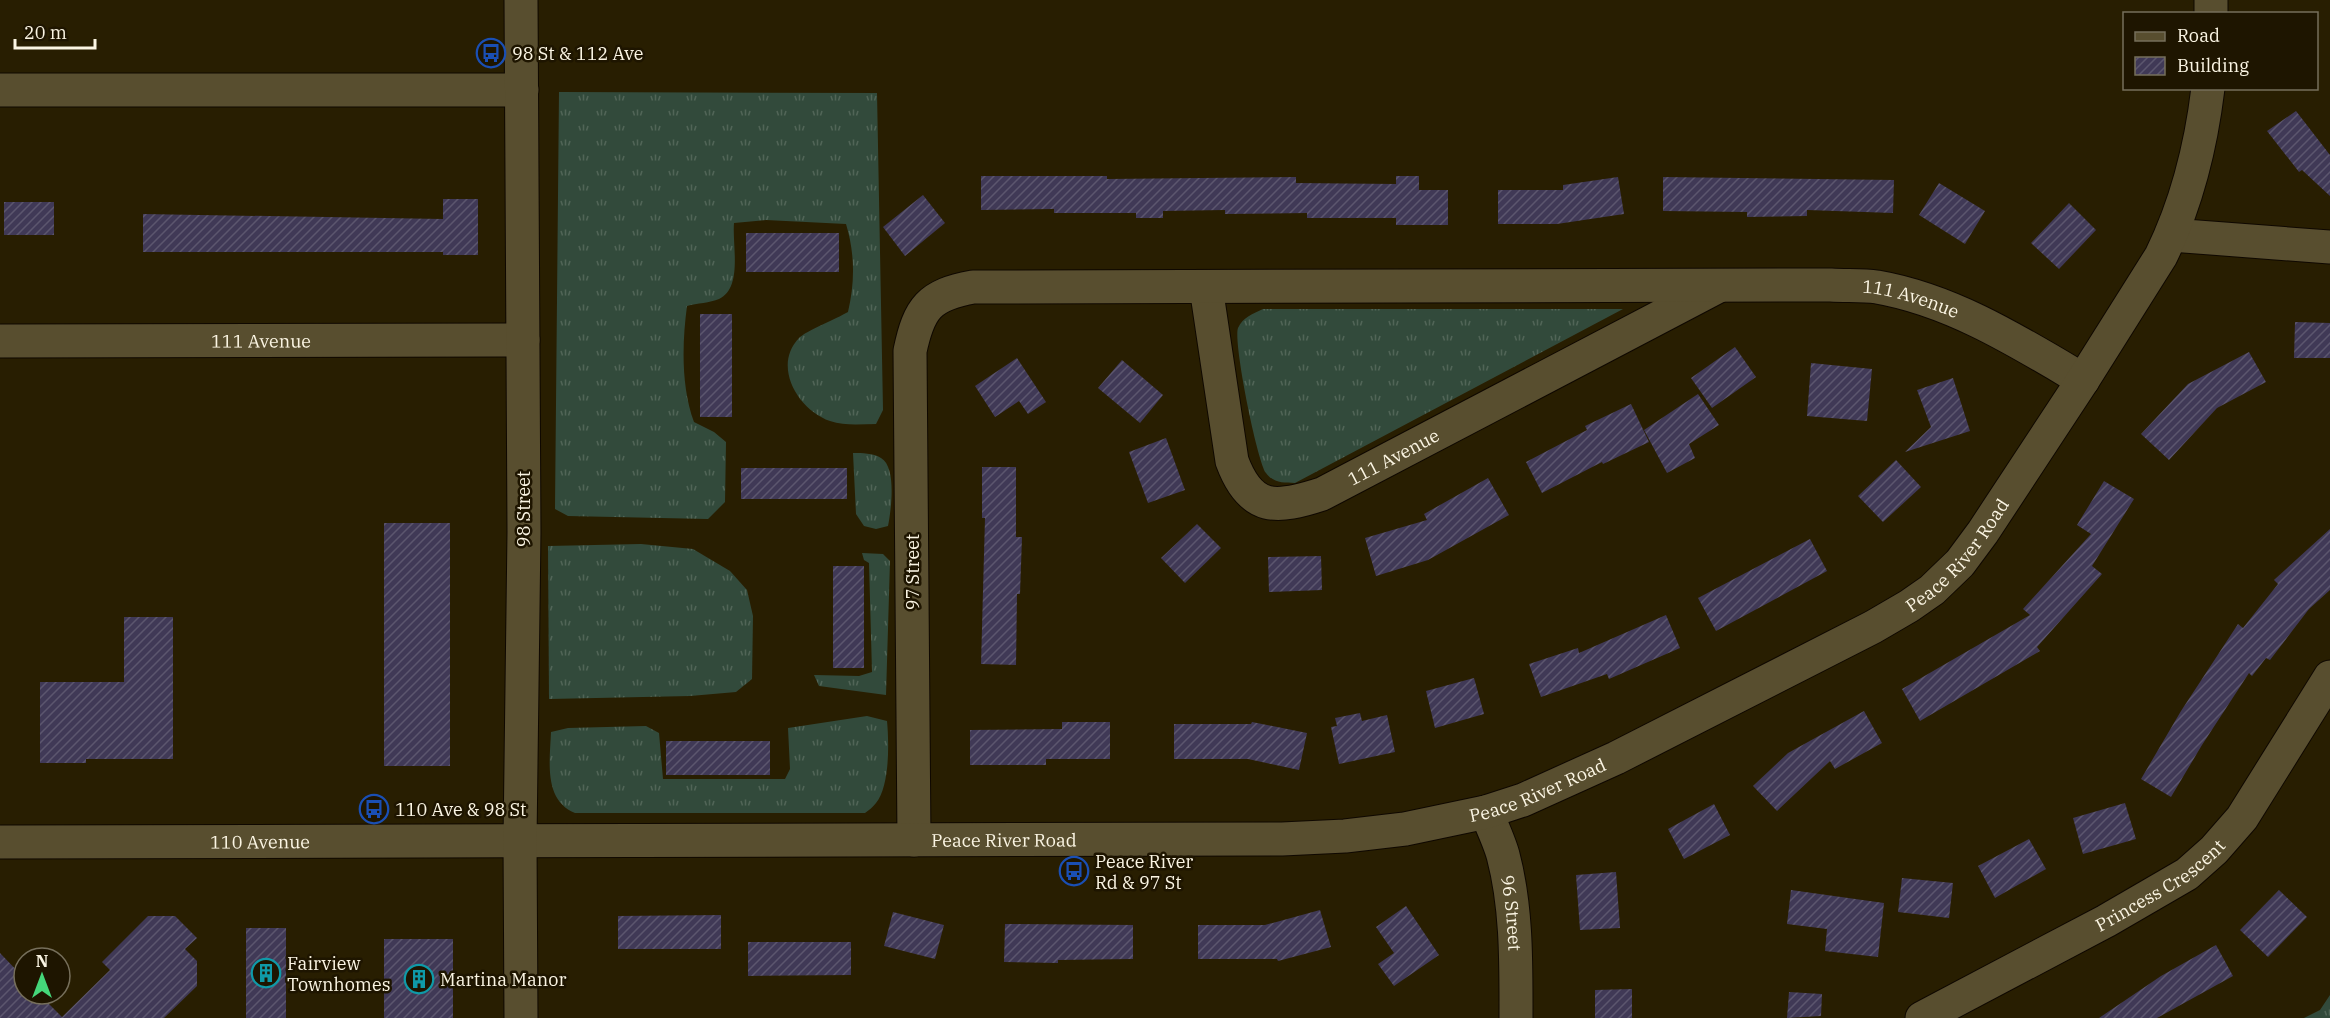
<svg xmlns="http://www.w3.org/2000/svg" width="2330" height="1018" font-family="'IBM Plex Serif',serif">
	<defs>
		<pattern id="grass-tufts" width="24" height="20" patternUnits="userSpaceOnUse" patternTransform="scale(1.5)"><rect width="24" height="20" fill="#324a3b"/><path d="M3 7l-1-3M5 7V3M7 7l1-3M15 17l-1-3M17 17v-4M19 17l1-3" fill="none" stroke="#516557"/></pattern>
		<pattern id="building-hatch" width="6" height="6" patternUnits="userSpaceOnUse" patternTransform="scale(1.5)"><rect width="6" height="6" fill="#403956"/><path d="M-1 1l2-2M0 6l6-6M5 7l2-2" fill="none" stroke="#5c566e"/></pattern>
	</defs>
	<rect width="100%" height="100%" fill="#281e01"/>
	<g fill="url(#grass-tufts)">
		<path d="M559,92L877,93L883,410L876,424C861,424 845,426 830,421C798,410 772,366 799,338C806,331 836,319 848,312C855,282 855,254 846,224L766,220L734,223C732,245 743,288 719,299C710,303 697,303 687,306C682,343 681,387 694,422L714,432L726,442L725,502L708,519L568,516L555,509Z"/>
		<path d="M1263,309H1623L1295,483C1284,483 1273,483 1266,473C1257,460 1233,342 1238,328C1243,317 1253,314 1263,309Z"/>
		<path d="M853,453C862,453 873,453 881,458C897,467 891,511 888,526L876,529L864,526L856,514Z"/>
		<path d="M641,544L693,549L730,571L747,590L753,616L752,679L736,692L690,696L549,699L548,546Z"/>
		<path d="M862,553L883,554L890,561L886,695L819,686L814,675L859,676L872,672L869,563L864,560Z"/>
		<path d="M867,716L887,721C889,742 890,786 876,803C873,807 869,810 865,813H575C543,800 550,760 551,732L568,728L646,726L659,733L663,779H785L790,769L788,728Z"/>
		<path d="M2330,995V1018H2304L2320,1010Z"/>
	</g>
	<g fill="url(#building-hatch)">
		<path d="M2296,111L2330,155V196L2302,170L2299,172L2267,131Z"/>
		<path d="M981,176H1107V179L1296,177V183L1396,184V176H1419V190H1448V225H1396V218H1307V213L1225,214V210L1163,211V218H1136V213H1054V209L981,210Z"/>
		<path d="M1618,177L1624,214L1557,224H1498V190H1563V185Z"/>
		<path d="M1663,177L1894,180L1893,213L1807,210V216L1747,217V212L1663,211Z"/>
		<path d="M1939,183L1985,211L1965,244L1919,215Z"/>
		<path d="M923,195L945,223L905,256L883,227Z"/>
		<path d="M443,199H478V255H443V252H143V214L443,219Z"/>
		<rect x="4" y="202" width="50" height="33"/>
		<path d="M2069,203L2096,230L2059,269L2031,243Z"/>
		<rect x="746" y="233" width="93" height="39"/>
		<rect x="700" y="314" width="32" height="103"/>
		<path d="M2295,322L2330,323V358H2294Z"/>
		<path d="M1735,347L1756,377L1712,408L1691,378Z"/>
		<path d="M2249,352L2266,382L2217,408L2169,460L2141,434L2188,384Z"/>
		<path d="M1017,358L1046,402L1028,414L1019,401L995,417L975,386Z"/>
		<path d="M1122,360L1163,395L1140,423L1098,388Z"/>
		<path d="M1811,363L1872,369L1867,421L1807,416Z"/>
		<path d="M1953,378L1970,431L1905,452L1931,427L1917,390Z"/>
		<path d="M1698,394L1719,425L1689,444L1695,458L1667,473L1644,430Z"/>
		<path d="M1631,404L1649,442L1603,464L1602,462L1542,493L1526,462L1587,430L1585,426Z"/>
		<path d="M1166,438L1185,490L1148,503L1129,452Z"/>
		<path d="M1896,460L1921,487L1883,522L1858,496Z"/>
		<path d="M982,467H1016V537H1022L1020,594H1017L1016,665L981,664L985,518H982Z"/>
		<rect x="741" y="468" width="106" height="31"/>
		<path d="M1488,478L1509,515L1428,560L1376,576L1365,538L1427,520L1424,514Z"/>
		<path d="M2104,481L2134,499L2092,566L2102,574L2037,647L2040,651L1920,721L1902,689L2030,615L2023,609L2091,534L2077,525Z"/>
		<rect x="384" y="523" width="66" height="243"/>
		<path d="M1197,524L1221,548L1185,583L1161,558Z"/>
		<path d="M2330,529V590L2309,609L2270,660L2266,658L2252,676L2249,673L2202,745L2171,797L2141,779L2181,711L2238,624L2243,628L2278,584L2274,580Z"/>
		<path d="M1810,539L1827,571L1716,631L1698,598Z"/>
		<path d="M1321,556L1322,590L1269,592L1268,557Z"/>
		<rect x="833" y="566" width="31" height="102"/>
		<path d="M1666,615L1680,648L1609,679L1607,674L1541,697L1529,664L1578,648L1579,653Z"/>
		<path d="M124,617H173V759H86V763H40V682H124Z"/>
		<path d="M1474,678L1484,714L1435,728L1426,691Z"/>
		<path d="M1864,711L1882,743L1835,769L1830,761L1777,811L1753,786L1788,753Z"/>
		<path d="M1360,713L1362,721L1387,715L1395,752L1339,764L1331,727L1337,726L1335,718Z"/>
		<path d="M1062,722H1110V759H1046V765H970V730L1062,729Z"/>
		<path d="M1252,722L1307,733L1299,770L1248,759H1174V724H1251Z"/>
		<rect x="666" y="741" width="104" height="34"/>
		<path d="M2125,803L2136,839L2083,854L2073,818Z"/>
		<path d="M1714,804L1730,835L1684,859L1668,829Z"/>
		<path d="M2029,839L2046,869L1995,898L1978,866Z"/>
		<path d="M1616,872L1620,928L1580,930L1576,875Z"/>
		<path d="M1902,878L1953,883L1949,918L1898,912Z"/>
		<path d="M1791,890L1884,903L1878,957L1825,951L1827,929L1787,924Z"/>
		<path d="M2279,890L2307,917L2268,957L2240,930Z"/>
		<path d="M1406,906L1439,955L1394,986L1378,964L1394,953L1376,927Z"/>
		<path d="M1320,910L1331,947L1278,961L1277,959H1198V925H1265Z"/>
		<path d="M893,912L944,925L935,959L884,946Z"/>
		<path d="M721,915V949H618V916Z"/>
		<path d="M148,916H175L197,938L185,949L197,961V986L164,1018H0V953L24,978V994H39L62,1017L110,970L102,962Z"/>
		<path d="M1005,924L1133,925V959L1058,960V963L1004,962Z"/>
		<rect x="246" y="928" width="40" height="90"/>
		<rect x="384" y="939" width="69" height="79"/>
		<path d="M748,942H851V975L748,976Z"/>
		<path d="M2216,945L2233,976L2157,1018H2099L2161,976Z"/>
		<path d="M1632,989V1018H1595V990Z"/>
		<path d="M1789,992L1822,994L1821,1016L1787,1018Z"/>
	</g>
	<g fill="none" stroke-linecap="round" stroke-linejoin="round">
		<g stroke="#0f0800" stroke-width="35">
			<g id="minor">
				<path d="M2211,0V14"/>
				<path d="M0,90H522"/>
				<path d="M2171,235L2330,247"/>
				<path id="s1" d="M1206,287L1232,461C1251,512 1276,509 1322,494L1717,287"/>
				<path id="s2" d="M0,341L523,340"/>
				<path id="s3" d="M1486,812C1492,826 1499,841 1503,855C1517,908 1516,964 1516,1018"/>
				<path id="s4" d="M914,840L910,351C919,308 929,295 973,287L1831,285C1846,286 1862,285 1877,287C1952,300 2019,342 2083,380"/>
				<path id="s5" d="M0,842L1282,839L1345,836L1405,829L1486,812L1523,800L1616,758L1873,627L1909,606L1932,590L1960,563L1983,532L2083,380L2161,256C2186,205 2201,146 2208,88"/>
				<path d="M521,1018L520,841L524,532L521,0"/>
				<path id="s6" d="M1922,1018L2106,921L2187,874L2214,850L2242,818L2330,677"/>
			</g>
		</g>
		<use href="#minor" stroke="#584e2f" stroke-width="33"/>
	</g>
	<defs>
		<g id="bus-ring" transform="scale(1.5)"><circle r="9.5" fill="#1e1500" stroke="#1a4fb4" stroke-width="1.5"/><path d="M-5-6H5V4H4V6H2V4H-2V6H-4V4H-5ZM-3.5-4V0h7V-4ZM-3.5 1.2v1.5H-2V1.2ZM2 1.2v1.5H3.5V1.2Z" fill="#1a4fb4"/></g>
		<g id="building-ring" transform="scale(1.5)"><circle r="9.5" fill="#1e1500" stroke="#0f9aa8" stroke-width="1.5"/><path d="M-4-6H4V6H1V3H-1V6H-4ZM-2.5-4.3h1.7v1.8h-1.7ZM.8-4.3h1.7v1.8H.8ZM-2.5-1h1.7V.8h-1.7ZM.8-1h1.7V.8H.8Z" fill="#0f9aa8"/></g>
	</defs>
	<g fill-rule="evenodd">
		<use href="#bus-ring" x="491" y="53"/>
		<use href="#bus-ring" x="374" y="809"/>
		<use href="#bus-ring" x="1074" y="871"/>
		<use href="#building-ring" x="266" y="973"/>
		<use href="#building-ring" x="419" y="979"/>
	</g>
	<g text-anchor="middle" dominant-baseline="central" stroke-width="5" stroke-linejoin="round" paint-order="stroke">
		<g font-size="18" fill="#fbf5e3" stroke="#1e1500" text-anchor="start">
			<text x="512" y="53">98 St &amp; 112 Ave</text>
			<text x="395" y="809">110 Ave &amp; 98 St</text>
			<text x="1095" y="861">Peace River<tspan x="1095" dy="21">Rd &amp; 97 St</tspan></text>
			<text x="287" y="963">Fairview<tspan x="287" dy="21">Townhomes</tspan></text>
			<text x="440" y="979">Martina Manor</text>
		</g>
		<g font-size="18" fill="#fbf5e3" stroke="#1e1500">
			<text stroke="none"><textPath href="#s4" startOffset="1527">111 Avenue</textPath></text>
			<text stroke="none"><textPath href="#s2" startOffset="261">111 Avenue</textPath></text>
			<text stroke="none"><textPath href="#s1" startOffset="369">111 Avenue</textPath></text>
			<text transform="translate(523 509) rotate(-90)">98 Street</text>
			<text stroke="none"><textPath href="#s5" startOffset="2030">Peace River Road</textPath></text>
			<text transform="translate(912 572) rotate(-90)">97 Street</text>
			<text stroke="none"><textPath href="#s5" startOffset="1544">Peace River Road</textPath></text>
			<text stroke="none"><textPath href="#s5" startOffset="1004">Peace River Road</textPath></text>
			<text stroke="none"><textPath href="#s5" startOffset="260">110 Avenue</textPath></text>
			<text stroke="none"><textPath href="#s6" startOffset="273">Princess Crescent</textPath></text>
			<text stroke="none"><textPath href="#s3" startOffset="105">96 Street</textPath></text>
		</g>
	</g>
	<rect x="2123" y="12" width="195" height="78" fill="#1e1500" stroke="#766f5b" stroke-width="1.5"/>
	<rect x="2135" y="32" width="30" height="9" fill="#584e2f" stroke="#766f5b" stroke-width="1.5"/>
	<text x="2177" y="42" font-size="18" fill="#fbf5e3">Road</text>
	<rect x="2135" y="57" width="30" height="18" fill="url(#building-hatch)" stroke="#766f5b" stroke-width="1.5"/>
	<text x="2177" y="72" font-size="18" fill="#fbf5e3">Building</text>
	<g transform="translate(42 976)"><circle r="28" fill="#1e1500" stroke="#766f5b" stroke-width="1.5"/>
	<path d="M0-4.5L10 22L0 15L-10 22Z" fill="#45d77a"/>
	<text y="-9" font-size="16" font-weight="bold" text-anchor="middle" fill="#fbf5e3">N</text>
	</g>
	<path d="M15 39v9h80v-9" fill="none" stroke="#fbf5e3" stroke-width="3"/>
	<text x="24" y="39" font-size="18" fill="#fbf5e3" stroke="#1e1500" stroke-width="4.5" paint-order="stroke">20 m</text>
</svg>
